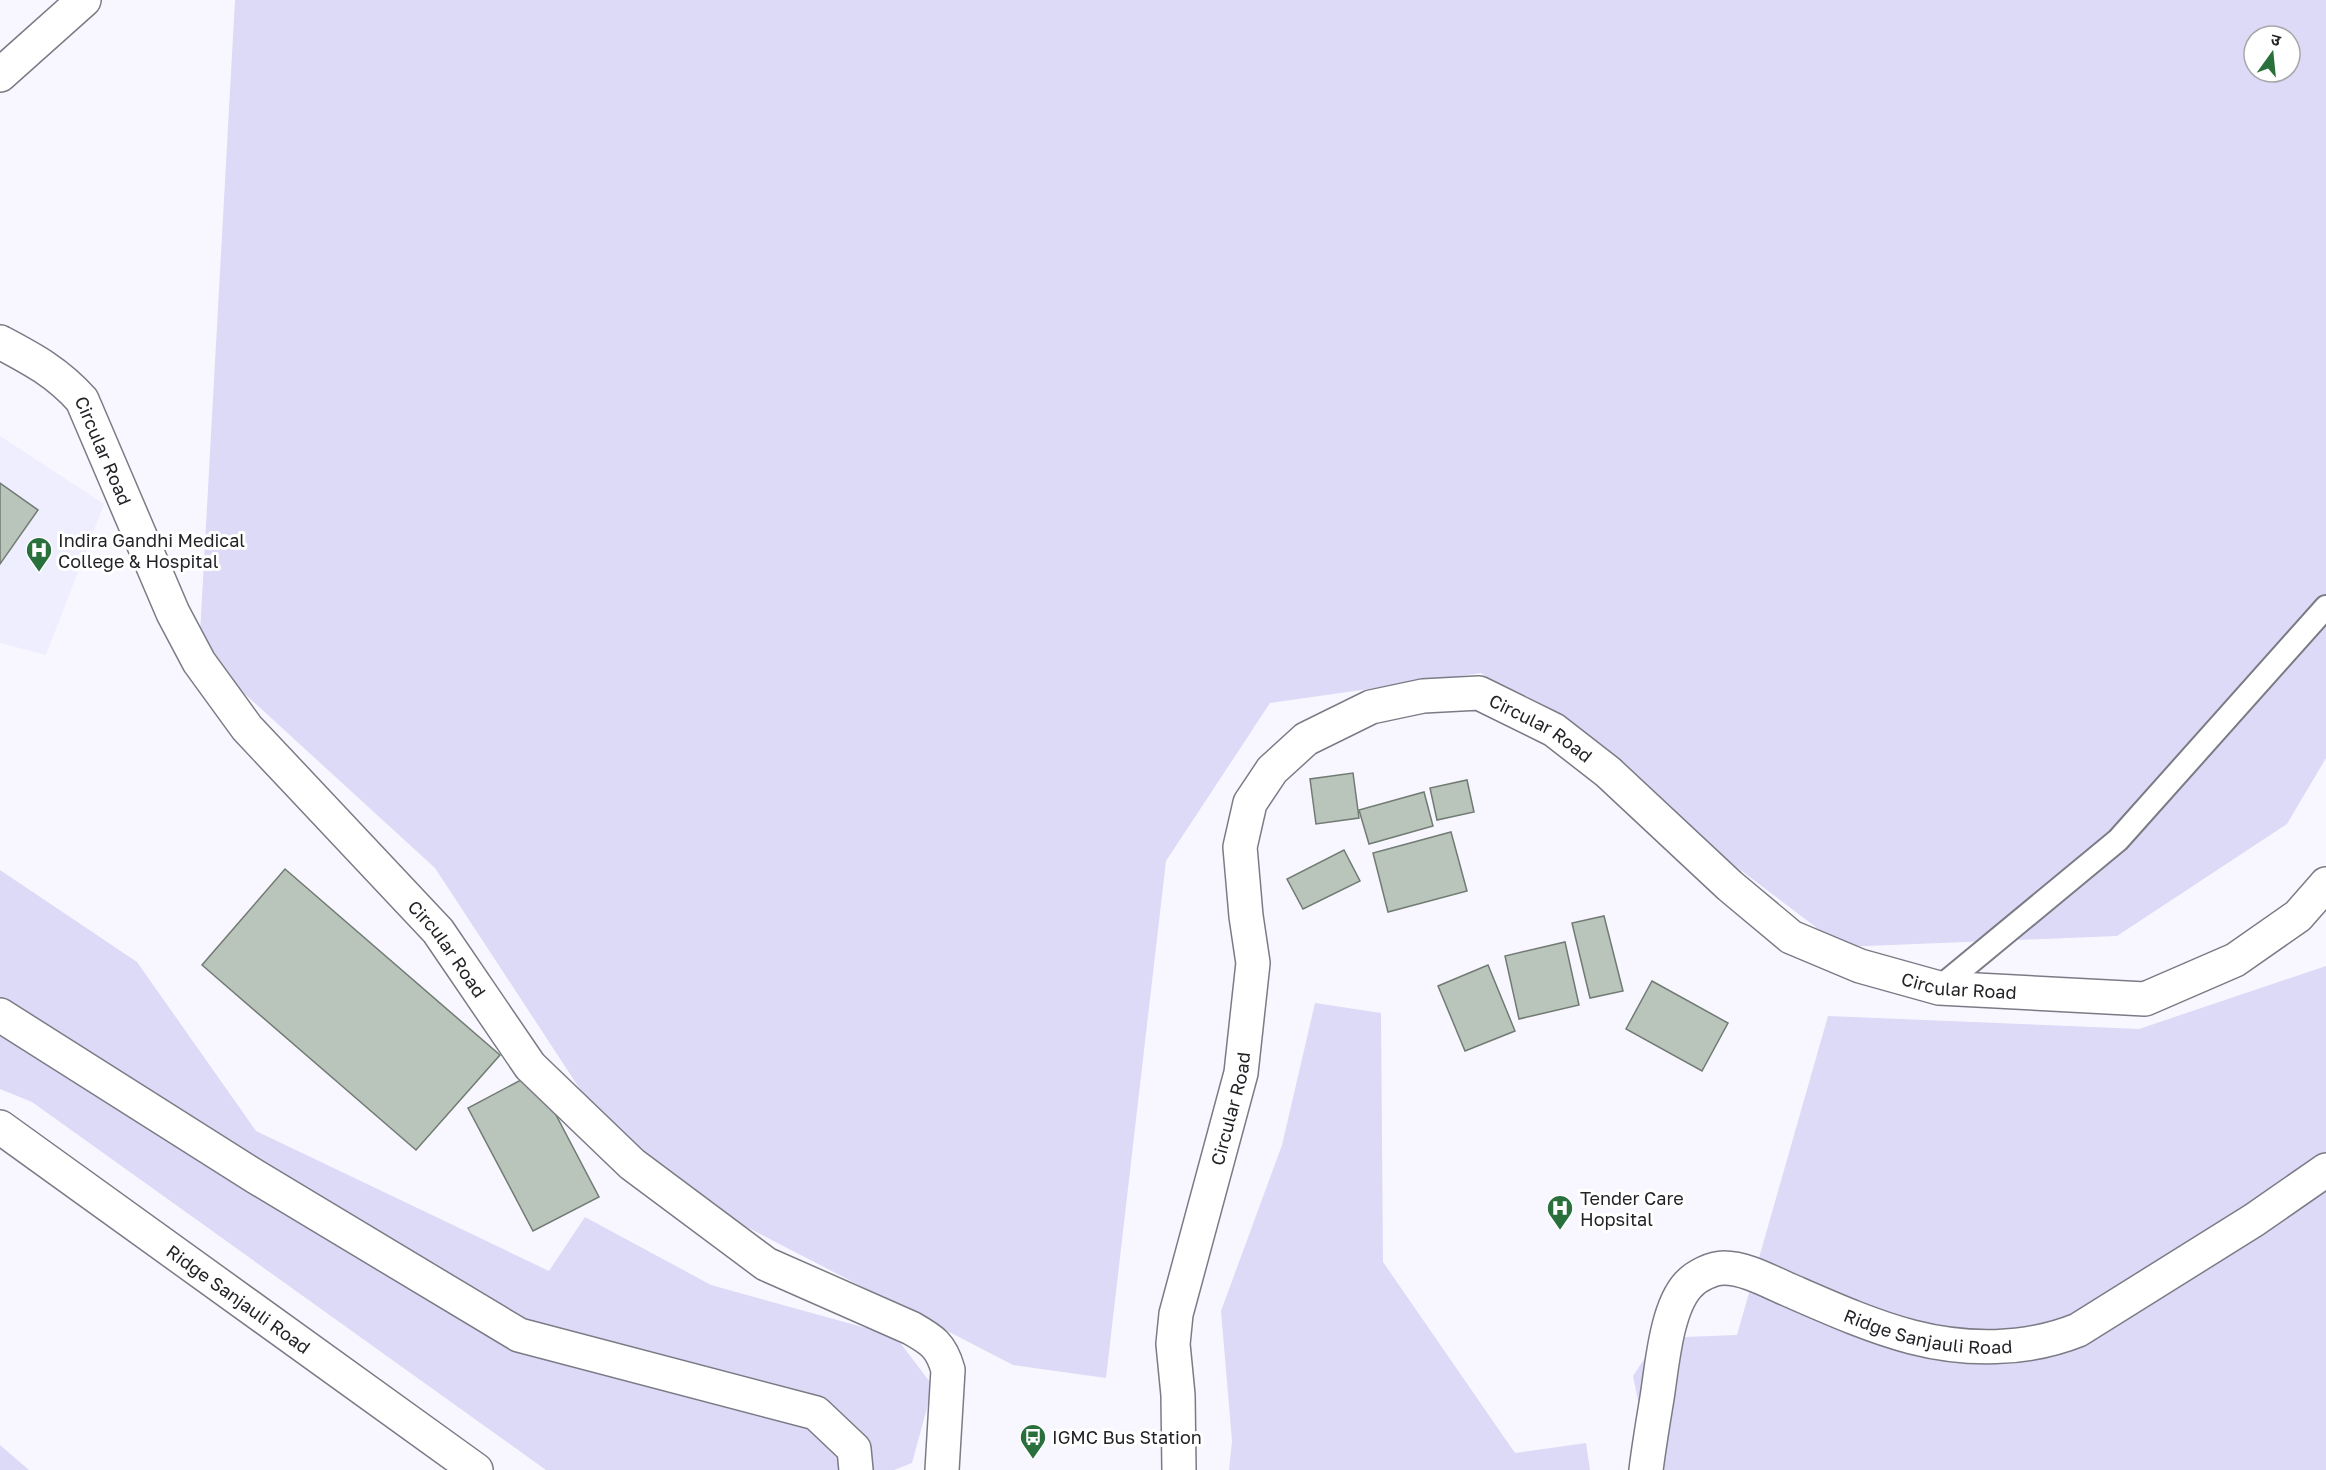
<svg xmlns="http://www.w3.org/2000/svg" width="2326" height="1470" font-family="'Golos Text','Noto Sans Devanagari',sans-serif">
	<rect width="100%" height="100%" fill="#f8f7ff"/>
	<path fill="#efeeff" d="M0,436L104,504L46,655L0,643Z"/>
	<g fill="#dcdaf7" fill-rule="evenodd">
		<path d="M235,0H2326V758L2287,824L2117,936L1842,947L1481,673L1270,703L1166,861L1106,1378L1013,1365L631,1167L435,868L199,652ZM2254,36H2290V72H2254Z"/>
		<path d="M0,870L137,962L256,1131L549,1271L585,1217L711,1285L895,1336L933,1386L912,1463L894,1470H546L32,1102L0,1089Z"/>
		<path d="M2326,966V1470H1652L1633,1376L1658,1338L1737,1335L1828,1016L2139,1029Z"/>
		<path d="M1315,1003L1381,1013L1383,1262L1515,1453L1586,1443L1590,1470H1229L1232,1441L1221,1311L1282,1145Z"/>
		<path d="M0,1445L29,1470H0Z"/>
	</g>
	<g fill="#b9c4bb" stroke="#717b73" stroke-width="1.5">
		<path d="M0,483L38,510L0,564Z"/>
		<path d="M1353,773L1359,818L1316,824L1310,779Z"/>
		<path d="M1467,780L1474,812L1437,820L1430,788Z"/>
		<path d="M1424,792L1433,826L1369,844L1359,810Z"/>
		<path d="M1451,832L1467,891L1388,912L1373,853Z"/>
		<path d="M1344,850L1360,881L1303,909L1287,879Z"/>
		<path d="M285,869L500,1055L416,1150L202,965Z"/>
		<path d="M1604,916L1623,991L1590,998L1572,923Z"/>
		<path d="M1565,942L1579,1005L1519,1019L1505,956Z"/>
		<path d="M1488,965L1515,1031L1465,1051L1438,986Z"/>
		<path d="M1652,981L1728,1023L1702,1071L1626,1029Z"/>
		<path d="M534,1073L599,1197L533,1231L468,1108Z"/>
	</g>
	<g fill="none" stroke-linecap="round" stroke-linejoin="round">
		<g stroke="#7b7b86" stroke-width="26">
			<path id="service" d="M1939,988L2118,840L2326,607"/>
		</g>
		<g stroke="#7b7b86" stroke-width="36">
			<g id="tertiary">
				<path d="M0,1015L256,1177L519,1335L816,1413L854,1449L856,1470"/>
				<path id="s1" d="M0,1127L476,1470"/>
				<path id="s2" d="M1646,1470C1649,1446 1653,1422 1657,1398C1662,1367 1666,1309 1688,1285C1696,1276 1712,1268 1724,1268C1746,1268 1770,1282 1789,1290C1828,1307 1870,1326 1912,1337C1966,1351 2026,1351 2078,1330L2254,1220L2326,1170"/>
			</g>
		</g>
		<g stroke="#7b7b86" stroke-width="36">
			<g id="primary">
				<path d="M0,75L84,0"/>
				<path id="s3" d="M0,342C32,359 57,372 82,400L173,613L199,662L247,728L438,931L530,1066L632,1164L766,1264L911,1328C932,1340 941,1345 948,1370L942,1470"/>
				<path id="s4" d="M1179,1470L1178,1395L1173,1344L1176,1314L1241,1073L1253,963L1246,916L1240,847L1250,803L1272,770L1306,739L1371,707L1423,696L1479,693L1554,730L1608,772L1730,886L1791,937L1860,966L1939,988L2145,999L2235,960L2298,916L2326,884"/>
			</g>
		</g>
		<use href="#service" stroke="#fff" stroke-width="22"/>
		<use href="#tertiary" stroke="#fff" stroke-width="33"/>
		<use href="#primary" stroke="#fff" stroke-width="33"/>
	</g>
	<defs>
		<g id="hospital-pin" transform="scale(1.35)"><path d="M0 17L-7.5 6A9.5 9.5 0 1 1 7.5 6Z" fill="#2a703c" stroke="#fff"/><path d="M-5-5h3v3.5h4V-5h3V5h-3V1.5h-4V5h-3Z" fill="#fff"/></g>
		<g id="bus-pin" transform="scale(1.35)"><path d="M0 17L-7.5 6A9.5 9.5 0 1 1 7.5 6Z" fill="#2a703c" stroke="#fff"/><path d="M-5-6H5V4H4V6H2V4H-2V6H-4V4H-5ZM-3.5-4V0h7V-4ZM-3.5 1.2v1.5H-2V1.2ZM2 1.2v1.5H3.5V1.2Z" fill="#fff"/></g>
	</defs>
	<g fill-rule="evenodd">
		<use href="#hospital-pin" x="39" y="550"/>
		<use href="#hospital-pin" x="1560" y="1208"/>
		<use href="#bus-pin" x="1033" y="1437"/>
	</g>
	<g text-anchor="middle" dominant-baseline="central" stroke-width="6" stroke-linejoin="round" paint-order="stroke">
		<g font-size="18" fill="#232327" stroke="#fff">
			<text stroke="none"><textPath href="#s3" startOffset="156">Circular Road</textPath></text>
			<text stroke="none"><textPath href="#s4" startOffset="1017">Circular Road</textPath></text>
			<text stroke="none"><textPath href="#s3" startOffset="768">Circular Road</textPath></text>
			<text stroke="none"><textPath href="#s4" startOffset="1521">Circular Road</textPath></text>
			<text stroke="none"><textPath href="#s4" startOffset="369">Circular Road</textPath></text>
			<text stroke="none"><textPath href="#s1" startOffset="294">Ridge Sanjauli Road</textPath></text>
			<text stroke="none"><textPath href="#s2" startOffset="448">Ridge Sanjauli Road</textPath></text>
		</g>
		<g font-size="18" fill="#232327" stroke="#fff" text-anchor="start">
			<text x="58" y="540">Indira Gandhi Medical<tspan x="58" dy="21">College &amp; Hospital</tspan></text>
			<text x="1580" y="1198">Tender Care<tspan x="1580" dy="21">Hopsital</tspan></text>
			<text x="1052" y="1437">IGMC Bus Station</text>
		</g>
	</g>
	<g transform="translate(2272 54) rotate(15)"><circle r="28" fill="#ffffff" stroke="#a7a7a9" stroke-width="1.5"/>
	<path d="M0-4.5L10 22L0 15L-10 22Z" fill="#2a703c"/>
	<text y="-9" font-size="16" font-weight="bold" text-anchor="middle" fill="#232327">उ</text>
	</g>
</svg>
